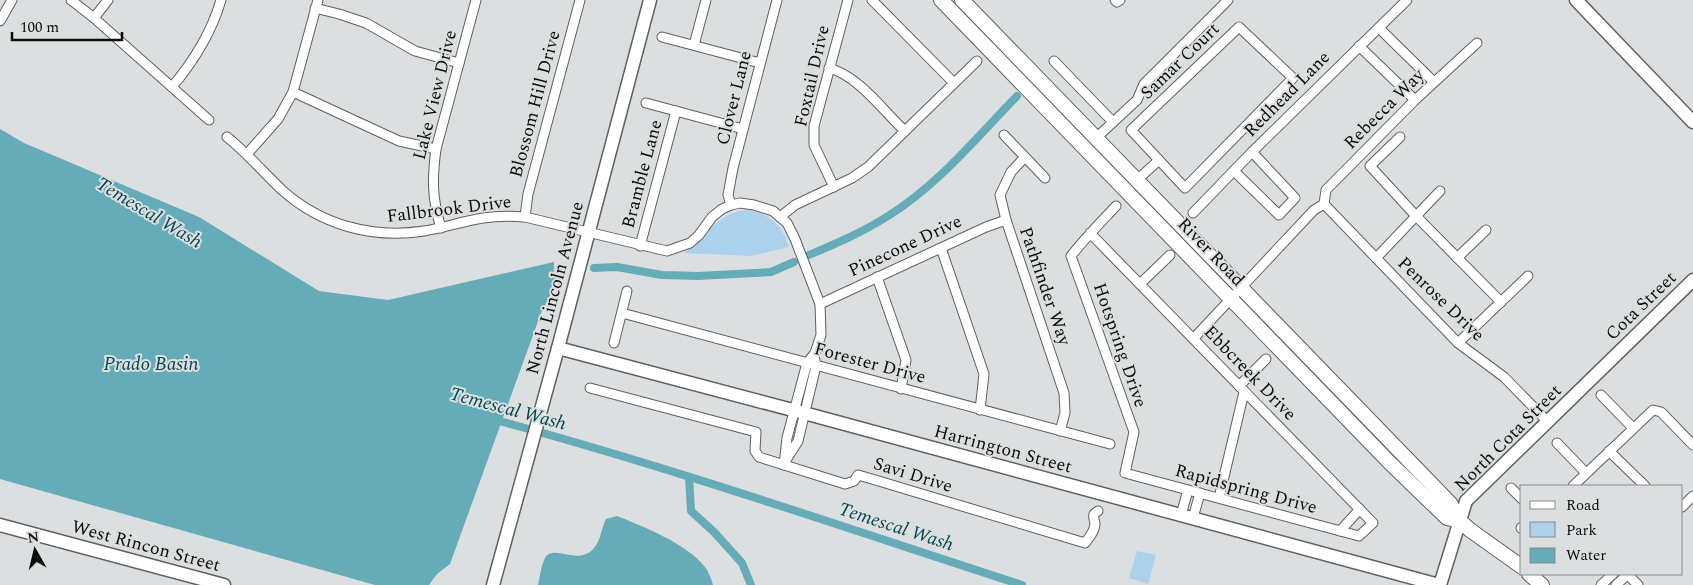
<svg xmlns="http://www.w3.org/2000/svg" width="1693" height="585" font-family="Spectral,serif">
	<rect width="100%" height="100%" fill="#dcdfe0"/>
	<g fill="#acd1ed">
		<path d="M747,210C769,213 783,226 789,247L751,256L684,253C706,236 718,212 747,210Z"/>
		<path d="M1137,551L1156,555L1148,584L1129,578Z"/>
	</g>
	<g fill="#65abb8">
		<path d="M0,129L24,143L199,217L319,291L388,300L554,262L553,290L541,313L450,564L437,574L429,585H375L0,479Z"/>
		<path d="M617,516C644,527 686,543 705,567C709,572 711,579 713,585H538C540,577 541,566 545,558C554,543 579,567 594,548C601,540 601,529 606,519Z"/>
	</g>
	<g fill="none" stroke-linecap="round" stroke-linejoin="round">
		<g stroke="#65abb8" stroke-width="8">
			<path d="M809,255C837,243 863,232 888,216C938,185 977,137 1017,96"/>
			<path d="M594,268L617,267L662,275L698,276L771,272L794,262"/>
			<path d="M544,282L561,277"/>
			<path d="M492,419C671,467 846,528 1022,585"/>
			<path d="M689,477L691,511L714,532L742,563L751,585"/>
		</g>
		<g stroke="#5e6062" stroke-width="11">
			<g id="street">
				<path d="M71,0L94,18L209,120"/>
				<path d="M872,0L954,83"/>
				<path d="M1115,0L1117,2L1120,0"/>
				<path d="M315,8L339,14L366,23L415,51L459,63"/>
				<path d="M94,18L108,0"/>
				<path d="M0,21L12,0"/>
				<path d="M1239,27L1293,78L1185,188L1131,130Z"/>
				<path d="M1379,28L1434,82"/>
				<path d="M662,37L760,63"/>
				<path d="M694,45L706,0"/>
				<path d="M1359,46L1415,100"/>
				<path d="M1054,61L1113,122"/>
				<path d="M829,68C859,76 883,111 905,131"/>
				<path d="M172,87C193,62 212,31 221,0"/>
				<path d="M293,92L399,141L436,149"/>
				<path d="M646,103L743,129"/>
				<path d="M1004,135L1045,178"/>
				<path d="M227,137C247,153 263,172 282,190C321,225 372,239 424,231C444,228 463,221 483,218C497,216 511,216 525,217L667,251L690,243L699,235L712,217L722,209L731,205L740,203L754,205L773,211L787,223L795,239L820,304L821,335L815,353L807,363L787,438L784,465"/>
				<path d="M1400,137L1370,166L1416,216L1501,302"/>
				<path d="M1096,138L1137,100L1144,84L1228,0"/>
				<path d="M247,154L278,119L293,92L318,0"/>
				<path d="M1025,157L1011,172L1000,195L1006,220L1064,393L1065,413L1060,431"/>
				<path d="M1234,171L1279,215L1295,198L1252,152"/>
				<path d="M1137,180L1158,161"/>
				<path d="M834,187L814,145V126L848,0"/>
				<path d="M1324,204L1326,190L1415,100L1477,43"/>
				<path d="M731,205L728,195L733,168L777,0"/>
				<path d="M1193,213L1252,152L1407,0"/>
				<path d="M525,217L528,194L580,0"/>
				<path d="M780,217L795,205L852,178L868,167L977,61"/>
				<path d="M441,228C432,199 432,179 436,149L476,0"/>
				<path d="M1090,233L1373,523L1359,536L1125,473L1134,432L1071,256C1085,238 1101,222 1116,206"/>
				<path d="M640,246L676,111"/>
				<path d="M941,248L984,374L980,410"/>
				<path d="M1376,258L1440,191"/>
				<path d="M1457,258L1486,230"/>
				<path d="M877,277L906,360L901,389"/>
				<path d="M1140,284L1170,255"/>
				<path d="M820,304L986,227L1006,220"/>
				<path d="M622,313L1110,444"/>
				<path d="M1194,338L1314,210L1324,204L1458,343L1504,377L1547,421"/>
				<path d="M614,343L627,291"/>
				<path d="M1458,343L1528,276"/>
				<path d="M1239,386L1266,359"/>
				<path d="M590,388L756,432L755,451L759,457L845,484L854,481L858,475L872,479L1085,543C1089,538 1095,531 1095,523C1094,520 1093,517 1094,514L1098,511"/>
				<path d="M1601,395L1633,428"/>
				<path d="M1557,443L1586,473"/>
				<path d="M1609,451L1645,486"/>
				<path d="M786,460L798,441L816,366L815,360"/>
				<path d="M1573,486L1653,410L1661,412L1693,445"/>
				<path d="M1511,488L1522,499"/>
				<path d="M1219,498L1244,392"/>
				<path d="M1682,507L1693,496"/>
				<path d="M1181,515L1188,490"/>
				<path d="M1193,518L1200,493"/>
				<path d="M1521,528L1522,527"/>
				<path d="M1340,531L1360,509"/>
				<path d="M1627,574L1638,585"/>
				<path d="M1601,585L1613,574"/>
				<path d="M1616,585L1628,574"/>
			</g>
		</g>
		<g stroke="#5e6062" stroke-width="15">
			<g id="secondary">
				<path d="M1576,0L1693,122"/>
				<path d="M558,348L804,413L1439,585"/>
				<path d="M0,525L224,585"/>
				<path d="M493,585L558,348L650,0"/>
				<path d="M1440,585L1466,501L1693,280"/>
			</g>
		</g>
		<g stroke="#5e6062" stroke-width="16">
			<g id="primary">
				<path d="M941,0L1390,463L1447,518L1460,521"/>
				<path d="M962,0L1450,503L1460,521L1470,530L1522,567"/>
				<path d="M1529,574L1542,585"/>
			</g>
		</g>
		<use href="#street" stroke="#fff" stroke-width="9"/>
		<use href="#secondary" stroke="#fff" stroke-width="12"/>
		<use href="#primary" stroke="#fff" stroke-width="14"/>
	</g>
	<g text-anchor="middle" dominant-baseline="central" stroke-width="4" stroke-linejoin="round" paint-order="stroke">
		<g font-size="18" fill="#0b0b0c" stroke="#dcdfe0">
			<text transform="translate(1180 61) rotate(-44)">Samar Court</text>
			<text transform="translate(812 76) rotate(-77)">Foxtail Drive</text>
			<text transform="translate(1287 94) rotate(-45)">Redhead Lane</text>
			<text transform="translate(435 95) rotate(-76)">Lake View Drive</text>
			<text transform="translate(734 98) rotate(-76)">Clover Lane</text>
			<text transform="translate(535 104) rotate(-75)">Blossom Hill Drive</text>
			<text transform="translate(1384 109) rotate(-45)">Rebecca Way</text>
			<text transform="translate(642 174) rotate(-75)">Bramble Lane</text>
			<text transform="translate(449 209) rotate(-7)">Fallbrook Drive</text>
			<text transform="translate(905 246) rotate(-25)">Pinecone Drive</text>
			<text transform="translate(1211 252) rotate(46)">River Road</text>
			<text transform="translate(1045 286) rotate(71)">Pathfinder Way</text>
			<text transform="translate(555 288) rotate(-75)">North Lincoln Avenue</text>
			<text transform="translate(1441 299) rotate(44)">Penrose Drive</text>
			<text transform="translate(1641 306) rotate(-44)">Cota Street</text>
			<text transform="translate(1120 345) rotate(71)">Hotspring Drive</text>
			<text transform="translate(870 363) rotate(15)">Forester Drive</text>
			<text transform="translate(1250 373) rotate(46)">Ebbcreek Drive</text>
			<text transform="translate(1508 438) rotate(-45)">North Cota Street</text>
			<text transform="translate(1003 449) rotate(15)">Harrington Street</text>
			<text transform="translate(913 475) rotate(17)">Savi Drive</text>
			<text transform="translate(1246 489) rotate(15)">Rapidspring Drive</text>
			<text transform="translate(146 546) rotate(15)">West Rincon Street</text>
		</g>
		<g font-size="19" font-style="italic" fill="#034650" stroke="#dcdfe0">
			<text transform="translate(149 213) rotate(31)">Temescal Wash</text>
			<text x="151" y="364">Prado Basin</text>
			<text transform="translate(508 409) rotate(15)">Temescal Wash</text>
			<text transform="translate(896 527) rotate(18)">Temescal Wash</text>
		</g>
	</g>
	<rect x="1520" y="485" width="162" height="90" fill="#dcdfe0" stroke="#888a8b"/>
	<rect x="1530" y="501" width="25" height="8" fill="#ffffff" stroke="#888a8b"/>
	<text x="1566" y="510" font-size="15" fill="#0b0b0c">Road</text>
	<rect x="1530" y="522" width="25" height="15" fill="#acd1ed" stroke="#888a8b"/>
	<text x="1566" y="535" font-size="15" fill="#0b0b0c">Park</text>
	<rect x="1530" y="548" width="25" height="15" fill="#65abb8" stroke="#888a8b"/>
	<text x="1566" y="560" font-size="15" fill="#0b0b0c">Water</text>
	<g transform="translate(35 550) rotate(352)" stroke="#dcdfe0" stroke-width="4" paint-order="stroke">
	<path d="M0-4L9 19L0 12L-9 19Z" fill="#0b0b0c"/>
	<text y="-8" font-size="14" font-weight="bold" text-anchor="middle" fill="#0b0b0c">N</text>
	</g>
	<path d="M12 32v8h110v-8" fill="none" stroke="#0b0b0c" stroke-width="2.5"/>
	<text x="20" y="32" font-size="15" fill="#0b0b0c" stroke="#dcdfe0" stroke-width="4" paint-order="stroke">100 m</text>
</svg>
